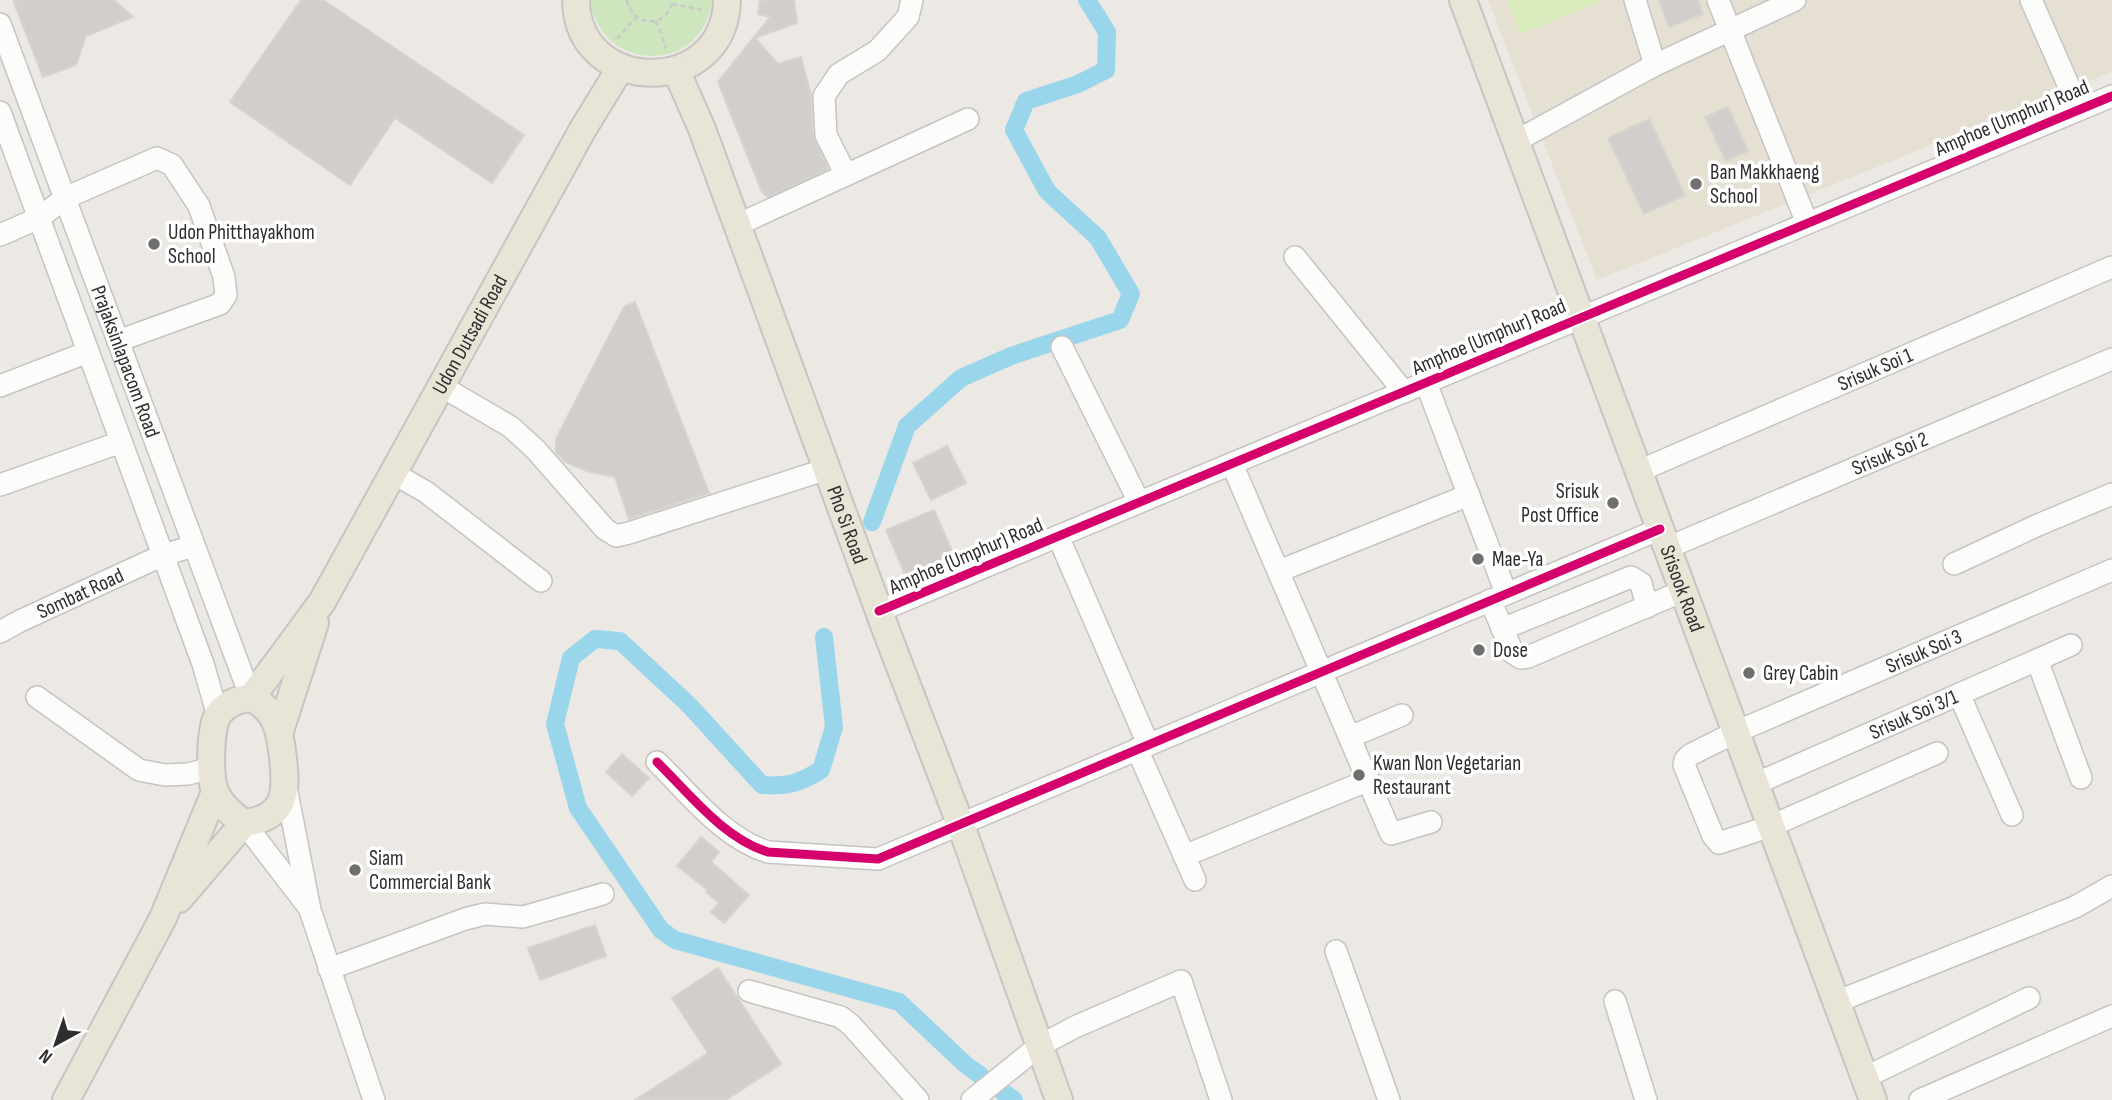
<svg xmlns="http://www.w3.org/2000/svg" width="2112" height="1100" font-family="'Sofia Sans Condensed',sans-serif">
	<rect width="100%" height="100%" fill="#ece8e4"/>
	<path fill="#e6e0d3" d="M1488,0H2112V72L1597,280Z"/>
	<path fill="#cee6be" d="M590,0H712C703,75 601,74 590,0Z"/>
	<path fill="#d9eabb" d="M1506,0H1603L1521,34Z"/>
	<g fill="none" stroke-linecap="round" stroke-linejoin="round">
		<g stroke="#99d6ec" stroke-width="18">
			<path d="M872,522L907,426L961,378L1011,356L1120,320L1131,294L1098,238L1047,191L1014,130L1026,101L1078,84L1106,70L1107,32L1087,0"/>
			<path d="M824,637L834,727L821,770C800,783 787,787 762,785L689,705L620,641L595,639L571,658L555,724L578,808L661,930L675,940L899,1002L966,1065L980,1075"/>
			<path d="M1003,1092L1014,1100"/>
		</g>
	</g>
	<g fill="#d1cecb" stroke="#d7d4d0" stroke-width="2">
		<path d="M13,0H114L133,17L86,36L76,65L43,77Z"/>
		<path d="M301,0H323L524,135L492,183L395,118L350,185L230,102Z"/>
		<path d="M760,0H794L797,23L755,38L778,64L801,57L811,95L813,136L828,169L768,197L762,192L718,82L770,17L758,14Z"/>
		<path d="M1659,0H1698L1703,14L1669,27Z"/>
		<path d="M1728,107L1748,151L1726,161L1705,117Z"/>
		<path d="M1649,119L1685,195L1644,214L1608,138Z"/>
		<path d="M635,302L709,493L629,519L615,477L587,471L565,462L556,452V439L624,307Z"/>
		<path d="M947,446L966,483L931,500L913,463Z"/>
		<path d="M934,510L955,558L907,579L886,530Z"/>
		<path d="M622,754L649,778L632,796L606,772Z"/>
		<path d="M701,837L719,852L711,862L749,895L724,923L711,912L719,903L706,892L708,890L677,866Z"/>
		<path d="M595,925L606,956L540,980L528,948Z"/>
		<path d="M718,968L781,1064L726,1100H635L708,1053L672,998Z"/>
	</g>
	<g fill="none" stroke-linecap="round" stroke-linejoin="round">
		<g stroke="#c5c4c5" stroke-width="24">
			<g id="minor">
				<path d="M1635,0L1655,65L1795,0"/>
				<path d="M1718,0L1807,223"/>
				<path d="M2031,0L2079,109"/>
				<path id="s1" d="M0,24L251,698"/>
				<path d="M0,112L203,664L218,716"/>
				<path d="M1516,141L1655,65"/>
				<path d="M846,175L968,119"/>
				<path d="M737,225L846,175L826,135L824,96L839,74L877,51L908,17L912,0"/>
				<path d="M0,235L39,218L65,198L157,158L172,165L199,206L224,277L226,295L220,304L118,341"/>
				<path d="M1295,257L1404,392"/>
				<path d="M1062,347L1139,502"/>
				<path d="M1426,383L1506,593"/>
				<path d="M0,386L88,352"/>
				<path d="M441,386L511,427L536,450L605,529L616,536L629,533L827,469"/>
				<path d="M1232,464L1391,834L1431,822"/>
				<path id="s2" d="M1639,471L2112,267"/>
				<path d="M393,473L426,492L541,581"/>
				<path d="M0,485L121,442"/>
				<path d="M1058,536L1148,744"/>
				<path id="s3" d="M1667,548L2112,359"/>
				<path d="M1954,564L2038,525L2112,494"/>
				<path d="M1279,571L1469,495"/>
				<path d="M1490,600L1513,653L1521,658L1528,657L1683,591"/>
				<path d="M879,611L2112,96"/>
				<path d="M1502,629L1631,577L1641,583L1647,607"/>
				<path id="s4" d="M0,632L20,621L163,555L194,546"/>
				<path d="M2037,660L2081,778"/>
				<path d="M1959,694L2012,815"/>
				<path d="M37,697L139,770L165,775L188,774L211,768"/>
				<path d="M1350,737L1402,715"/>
				<path d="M1137,749L1195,880"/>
				<path id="s5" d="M1937,753L1771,826L1719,843L1713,836L1684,765L1685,760L1690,755L1736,732L2112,570"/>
				<path d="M657,762C690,794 723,838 768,852L878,859L1660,529"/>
				<path id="s6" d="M1755,784L2071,645"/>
				<path d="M286,787L310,910L374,1100"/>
				<path d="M244,823L307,905"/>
				<path d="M1184,856L1369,780"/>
				<path d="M1336,951L1389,1100"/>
				<path d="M329,969L465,919L485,914L523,917L603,894"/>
				<path d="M749,991L841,1017L851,1025L918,1100"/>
				<path d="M1615,1001L1646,1100"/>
				<path d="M1836,1002L2075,907L2112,886"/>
				<path d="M1864,1078L2029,998"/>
				<path d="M972,1100L1039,1046L1075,1027L1181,981L1221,1100"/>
				<path d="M1920,1100L2112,1016"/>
			</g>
		</g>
		<g stroke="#c6c5c4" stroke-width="30">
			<g id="major">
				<path d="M576,0C577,96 725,98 727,0"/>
				<path id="s7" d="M1463,0L1873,1100"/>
				<path id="s8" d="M676,70L702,129L887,633L960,823L1059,1100"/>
				<path id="s9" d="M251,698L322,602L583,129L621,67"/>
				<path d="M251,698C277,710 280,732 283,758C287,793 286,818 244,823C233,815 220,805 215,791C209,776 210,728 218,715C226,703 238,699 251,698Z"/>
				<path d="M280,731L315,623"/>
				<path d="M179,899L244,823"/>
				<path d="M66,1100L163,918L215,792"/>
			</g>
		</g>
		<g stroke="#c9c9c8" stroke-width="2.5" stroke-dasharray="5 3.5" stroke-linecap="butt">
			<path d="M627,0C632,28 669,29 672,0"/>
			<path d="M672,4L703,10"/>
			<path d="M656,21L666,48"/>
			<path d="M617,39L636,17"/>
		</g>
		<use href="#minor" stroke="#fcfcfb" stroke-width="21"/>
		<use href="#major" stroke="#e8e4d6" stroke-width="26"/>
		<g stroke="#fff" stroke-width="13">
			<g id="cycleway">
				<path d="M879,611L2112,96"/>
				<path d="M657,762C690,794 723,838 768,852L878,859L1660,529"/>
			</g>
		</g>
		<use href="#cycleway" stroke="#d6006c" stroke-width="9"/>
	</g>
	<g fill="#706f6e" stroke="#fff" stroke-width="2.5">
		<circle cx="1696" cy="184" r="7"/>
		<circle cx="154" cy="244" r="7"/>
		<circle cx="1613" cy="503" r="7"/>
		<circle cx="1478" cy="559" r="7"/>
		<circle cx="1479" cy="650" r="7"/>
		<circle cx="1749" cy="673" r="7"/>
		<circle cx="1359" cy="775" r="7"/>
		<circle cx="355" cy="870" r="7"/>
	</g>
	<g text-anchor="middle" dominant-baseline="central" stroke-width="7" stroke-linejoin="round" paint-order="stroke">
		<g font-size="21" fill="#2e2e2e" stroke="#fff">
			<text transform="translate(2012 118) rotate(-23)">Amphoe (Umphur) Road</text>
			<text stroke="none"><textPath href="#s9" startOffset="425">Udon Dutsadi Road</textPath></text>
			<text transform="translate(1489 337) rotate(-23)">Amphoe (Umphur) Road</text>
			<text stroke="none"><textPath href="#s1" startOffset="360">Prajaksinlapacom Road</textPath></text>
			<text stroke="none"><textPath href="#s2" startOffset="257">Srisuk Soi 1</textPath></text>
			<text stroke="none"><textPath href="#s3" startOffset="242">Srisuk Soi 2</textPath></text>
			<text stroke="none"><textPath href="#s8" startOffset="486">Pho Si Road</textPath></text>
			<text transform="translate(966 556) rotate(-23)">Amphoe (Umphur) Road</text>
			<text stroke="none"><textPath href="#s7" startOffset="628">Srisook Road</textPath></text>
			<text stroke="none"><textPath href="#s4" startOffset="89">Sombat Road</textPath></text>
			<text stroke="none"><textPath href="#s5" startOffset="590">Srisuk Soi 3</textPath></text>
			<text stroke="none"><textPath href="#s6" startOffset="173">Srisuk Soi 3/1</textPath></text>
		</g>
		<g font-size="21" fill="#2e2e2e" stroke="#fff" text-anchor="start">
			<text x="1710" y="172">Ban Makkhaeng<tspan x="1710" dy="24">School</tspan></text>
			<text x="168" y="232">Udon Phitthayakhom<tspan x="168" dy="24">School</tspan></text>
			<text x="1599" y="491" text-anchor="end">Srisuk<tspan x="1599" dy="24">Post Office</tspan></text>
			<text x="1492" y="559">Mae-Ya</text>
			<text x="1493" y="650">Dose</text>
			<text x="1763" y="673">Grey Cabin</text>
			<text x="1373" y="763">Kwan Non Vegetarian<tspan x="1373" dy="24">Restaurant</tspan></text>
			<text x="369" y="858">Siam<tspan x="369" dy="24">Commercial Bank</tspan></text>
		</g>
	</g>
	<g transform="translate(56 1044) rotate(220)" stroke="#ffffff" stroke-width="5" paint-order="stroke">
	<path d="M0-5L12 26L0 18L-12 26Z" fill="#2e2e2e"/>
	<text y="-10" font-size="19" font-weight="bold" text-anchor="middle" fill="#2e2e2e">N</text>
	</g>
</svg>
